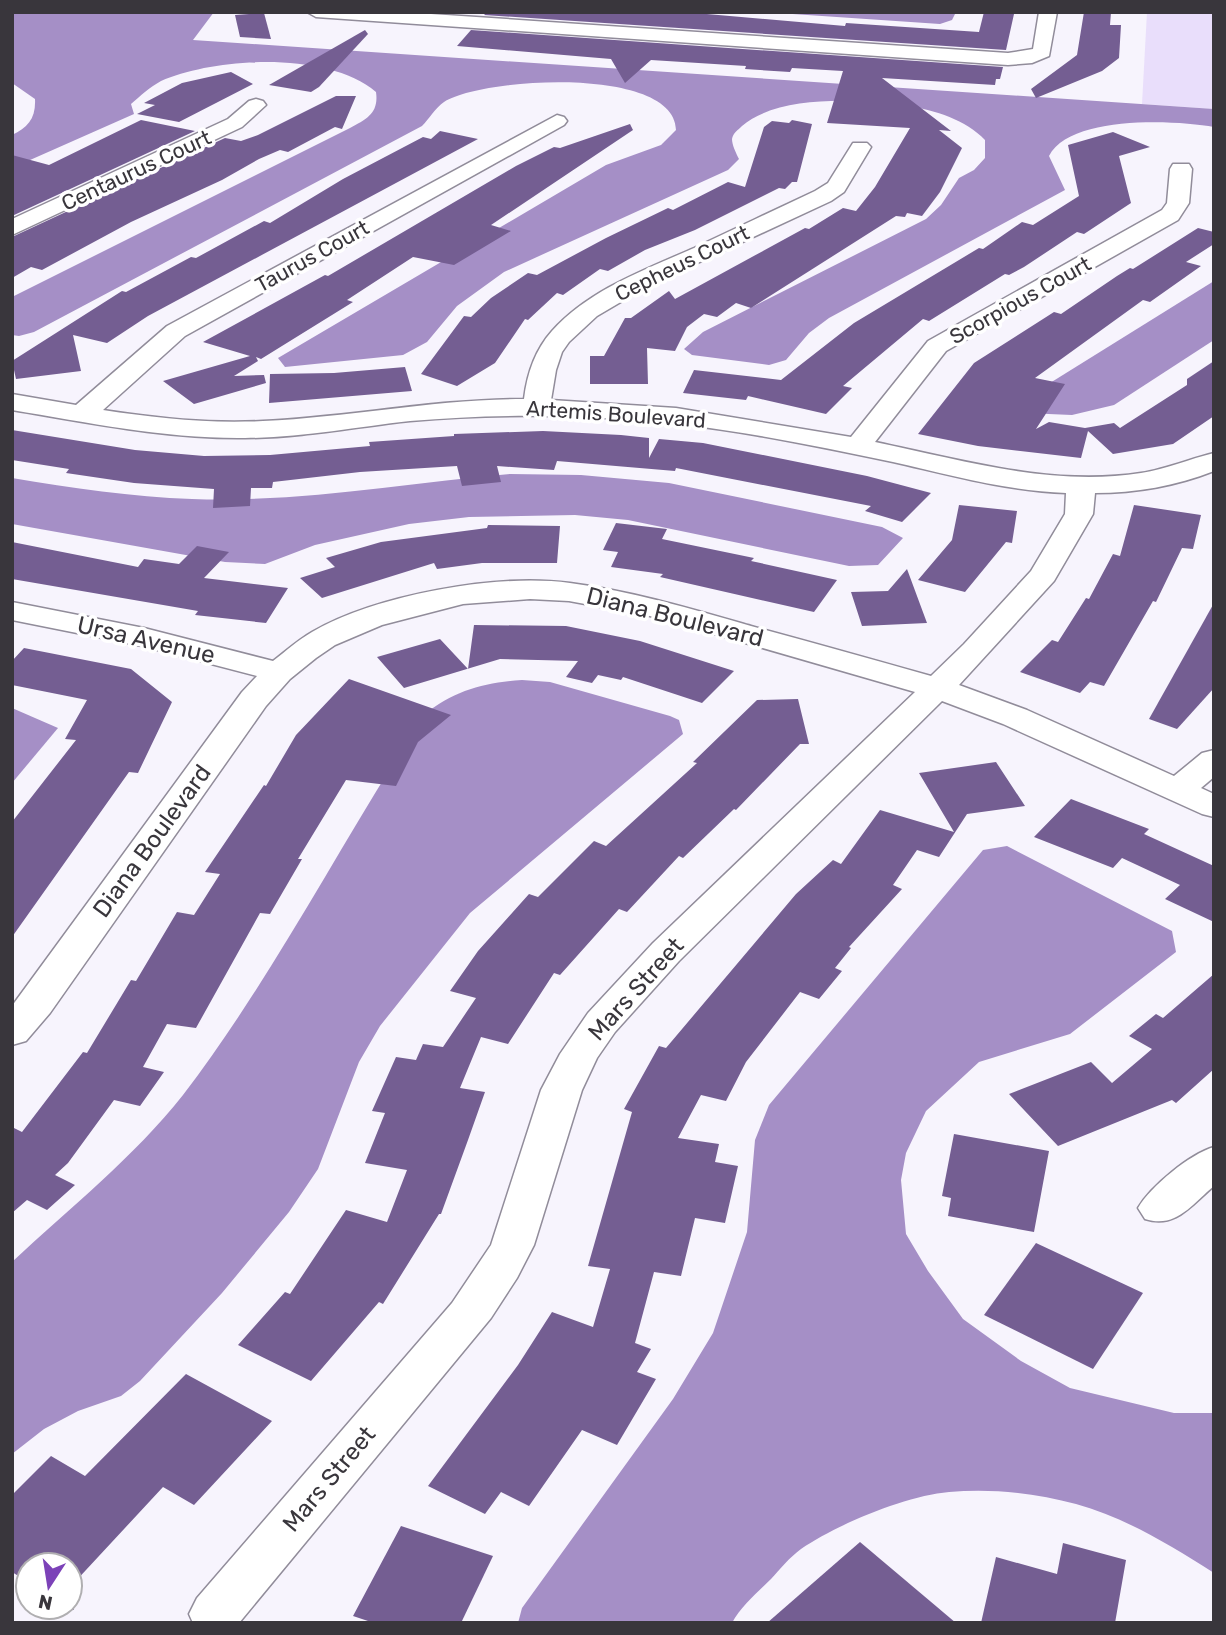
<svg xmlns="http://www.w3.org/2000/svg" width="1226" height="1635" font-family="Rubik,sans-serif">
	<rect width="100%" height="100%" fill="#f7f4fd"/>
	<path fill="#e9defb" d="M1147,12H1214V109L1142,104Z"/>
	<g fill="#a58fc6">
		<path d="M12,12H214L193,40L1214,109V127C1175,120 1070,115 1049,156L1065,190L829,318L809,333L786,360L769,365L692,355L684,349L703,332L926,219L941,205L959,178L974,170L985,158V140C966,120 935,110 908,106C862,99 779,94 742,126C738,130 733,133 732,139C732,145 736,153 739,159L728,170L504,272L457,306L427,342L403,355L285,367L278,358L606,165L661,145L676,130C675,66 483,77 444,102C436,107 429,119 422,126L34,332L19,336L12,335V297L350,128C367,119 379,113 376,92C328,51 216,57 161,81C150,87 140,96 131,104L134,114L12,168V135C28,128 36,118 35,99L12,83Z"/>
		<path d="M763,12H956L952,20L940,24Z"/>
		<path d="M1214,281V340L1114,405L1072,415L1025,413L1050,383Z"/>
		<path d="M510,474L581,475L669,483L882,527L903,538L878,565L849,566L628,520L575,515L469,517L409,524L315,545L265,564L225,562L12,524V478C72,488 132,497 192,499C298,503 405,483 510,474Z"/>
		<path d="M522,680L550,682L670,716L679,720L683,734L470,913L380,1026L359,1062L318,1169L289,1212L222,1293L140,1381L121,1396L78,1411L44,1429L12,1454V1262C70,1208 134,1157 183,1095C274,976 342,840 425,714C453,691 485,682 522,680Z"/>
		<path d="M12,708L58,728L12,783Z"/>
		<path d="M1007,846L1172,931L1176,952L1070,1034L979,1062L926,1111L906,1153L901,1180L906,1234L928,1271L963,1319L1021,1361L1070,1388L1174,1413H1214V1573C1170,1545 1126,1518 1076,1504C1036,1493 991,1488 949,1492C905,1496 838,1524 801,1549C790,1557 780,1569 771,1579C758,1592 741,1606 732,1623H518L522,1608L673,1399L713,1333L747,1232L755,1140L769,1105L983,850Z"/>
	</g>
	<g fill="#745e92">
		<path d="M487,12H684L845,26L846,23L979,32L984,12L1014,14L1006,50L484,15Z"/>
		<path d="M1084,12H1111L1110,25H1121L1119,58L1102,71L1036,98L1031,89L1077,55Z"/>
		<path d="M264,13L271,39L240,37L235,15Z"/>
		<path d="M365,30L368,34L319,87L311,92L269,85Z"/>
		<path d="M471,30L1003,67L1000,79H996L995,85L882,78L951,131L939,130L962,148L940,192L922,216L907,213L905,217L896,216L751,308L736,303L717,317L704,314L687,327L675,351L647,348L648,384H590V356H604L625,318H631L669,291L675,299L805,228L809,229L843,208L856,211L875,187L910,128L827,123L843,71L792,68L790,72L745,69L746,66L651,60L625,83L611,59L457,46Z"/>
		<path d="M231,72L253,84L179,122L137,114L155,105L144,103L182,83Z"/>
		<path d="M336,96H356L342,129L335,127L288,152L280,150L259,159L222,180L131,222L42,270L31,267L12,278V237L225,138L241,141L258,135Z"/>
		<path d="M141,120L195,131L12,216V155L49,165Z"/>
		<path d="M792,120L812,124L797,182H792L785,189L779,188L695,230L645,250L608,271L600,269L563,295L557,293L528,320L525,319L495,363L457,386L421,374L464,316L471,317L491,298L528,273L537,275L606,238L668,208L673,210L728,182L745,187L764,127L772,121L789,123Z"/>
		<path d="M630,124L633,130L491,225L511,231L454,265L413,257L347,300L353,302L261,359L256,357L258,361L234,376L264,375L266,383L194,404L163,381L250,356L203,342L325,275L328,276L516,166L554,147L560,148Z"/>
		<path d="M440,131L478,139L148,316L107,343L73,335L81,371L16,379L12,361L122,291L126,292L191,257L196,258L264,221L270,223L343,179L423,137L431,139Z"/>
		<path d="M1113,132L1150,147L1119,156L1131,203L1084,234L1077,232L1024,267L1009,275L1005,274L929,321L923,319L843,386L852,388L826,414L748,396L746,400L683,393L694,370L781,380L854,323L979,248L983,249L1022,222L1033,225L1079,196L1068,145Z"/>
		<path d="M1198,228L1214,232V244L1186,262L1201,266L1150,302L1143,300L1035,378L1065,384L1036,429L1049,422L1085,428L1114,423L1120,428L1187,385V379L1214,361V416L1173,444L1113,454L1088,431L1081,458L978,446L918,434L974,363L1054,312L1061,314L1117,276L1130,268L1133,269Z"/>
		<path d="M405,367L412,391L269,403L270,374L334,373Z"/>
		<path d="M12,430L135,450L204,456L270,455L370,446L369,442L454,436V434L543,431L621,435L649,438V458L659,439L703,443L867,476L931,493L902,522L865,511L871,506L676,468L675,471L557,461L554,470L497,466L501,482L462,486L457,466L360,472L273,482L272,488H251L250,506L213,508L214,489L134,483L66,473L69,469L12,460Z"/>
		<path d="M959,505L1017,511L1012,543L1006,542L965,592L918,580L952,540Z"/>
		<path d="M1134,505L1201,515L1193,549L1182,548L1156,602L1153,601L1104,686L1090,682L1080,693L1020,672L1052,640L1058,642L1086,598L1089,599L1113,554L1120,556Z"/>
		<path d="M616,523L667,529L662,539L754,558L751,561L837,580L814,612L660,577L663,574L611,567L618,552L603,550Z"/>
		<path d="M488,525L560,526L557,563H482L437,569L434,563L322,598L300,578L335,567L326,558L381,542L487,528Z"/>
		<path d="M12,542L138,567L144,559L179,564L197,546L229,552L204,578L288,588L266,623L195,615L198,611L12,579Z"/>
		<path d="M907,569L927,623L862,626L851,592L888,591Z"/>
		<path d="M1214,603V688L1177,729L1149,719Z"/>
		<path d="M474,625L566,626L640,641L734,671L702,703L623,677L621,680L598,675L592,683L566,677L578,661L500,659L404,688L377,657L440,639L468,669Z"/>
		<path d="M24,648L131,669L172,702L138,773L129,772L12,937V822L76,740L65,739L87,700L12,685V661Z"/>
		<path d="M349,679L451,715L418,742L396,786L346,780L298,859H302L270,914L260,913L196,1028L167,1024L143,1067L164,1072L140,1106L114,1100L68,1163L55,1175L75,1185L47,1210L27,1200L12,1213V1127L22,1132L83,1052L87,1053L131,980L136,981L177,912L194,915L220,874L205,872L222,847L264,785L266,786L296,735Z"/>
		<path d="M798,699L809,744H800L736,810L734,809L683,858L679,856L627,912L619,909L560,975L554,973L508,1044L481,1037L460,1088L485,1092L468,1140L441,1214H439L383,1304L379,1302L311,1381L238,1345L285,1292L290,1294L346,1210L387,1222L407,1170L365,1163L385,1113L372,1111L396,1057L416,1060L423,1044L443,1047L476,998L450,991L478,951L529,894L538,897L594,841L606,846L697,763L693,762L757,700Z"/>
		<path d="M996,762L1025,806L967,814L939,857L917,850L893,885L902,889L849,947L851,948L835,968L842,971L819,999L800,992L746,1062L726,1101L701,1095L678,1138L719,1144L715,1162L738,1166L725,1223L695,1218L681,1276L654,1272L635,1343L651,1349L637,1372L656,1379L617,1445L582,1430L529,1506L501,1492L485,1514L428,1486L518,1365L552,1312L593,1327L610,1269L588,1266L632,1112L624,1109L659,1046L666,1048L796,894L833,860L841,864L880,810L954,832L919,773Z"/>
		<path d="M1071,799L1149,829L1144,834L1214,866V922L1165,899L1180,885L1122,858L1113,868L1034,837Z"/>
		<path d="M1214,974V1069L1176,1103L1172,1100L1058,1146L1009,1094L1091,1062L1112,1083L1152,1049L1129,1036L1156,1014L1163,1018Z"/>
		<path d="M954,1134L1049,1151L1034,1232L948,1216L951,1198L942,1196Z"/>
		<path d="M1036,1243L1143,1293L1093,1369L984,1315Z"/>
		<path d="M186,1374L272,1421L194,1505L163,1487L73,1584L74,1610L69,1607L70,1565H28V1582L12,1572V1495L51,1456L85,1476Z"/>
		<path d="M401,1526L493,1556L461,1623H374L353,1616Z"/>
		<path d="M860,1542L956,1623H767Z"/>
		<path d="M1063,1543L1126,1560L1115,1623H981L996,1557L1057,1574Z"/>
	</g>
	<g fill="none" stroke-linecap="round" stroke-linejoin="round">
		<g stroke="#918c9a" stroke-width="3">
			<g id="minor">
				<path d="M307,12H401L1008,53L1033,49L1039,12H1057L1049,56L1032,63L1008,65L316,17Z"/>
				<path d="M256,99L263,101L266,105L242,127L12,235V219L228,119L249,101Z"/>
				<path d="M557,115L564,117L567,121L564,125L185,336L103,410C156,418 209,424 263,421C350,417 436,399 524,399C527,374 535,350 552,331C589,290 644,270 694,248C734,229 775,210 815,191L828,183L853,143H867L871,147L844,192L831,201L648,286L597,316L569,342L562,352L556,370L551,400L676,408L851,437L928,341L1162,210L1167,203L1170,169L1173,164H1189L1192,169L1189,203L1178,220L946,351L875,442C963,460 1051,487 1141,473C1167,469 1189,459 1214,453V471C1176,486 1135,493 1095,493L1093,514L1054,581L959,685L1027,710L1174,776L1202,753L1214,750V777L1201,788L1214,794V817L1202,814L1003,724L942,701L679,961L615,1032L597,1058L582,1090L534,1245L517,1278L491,1318L239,1623H193L189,1614L197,1598L452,1303L491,1245L541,1090L560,1054L588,1013L653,943L915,692L655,617L569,601L530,599L463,604L382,625L335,645L316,658L290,679L266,706L50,1013L26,1041L12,1045V1006L242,692L257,676L142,646L12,620V602L144,628L273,661C286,651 298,640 312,632C376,595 497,573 570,583C632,591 692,609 751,626C811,642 871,659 931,676L964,644L1031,571L1065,514L1066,493C1007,491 950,475 893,462C802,443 711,424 619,419C549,414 480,415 410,421C355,427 301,438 245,438C167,439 90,423 12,410V394L76,405L167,326Z"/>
				<path d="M1214,1147V1186C1191,1205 1176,1229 1145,1219L1138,1208C1151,1186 1190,1154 1214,1147Z"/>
			</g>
		</g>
		<use href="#minor" fill="#fff" fill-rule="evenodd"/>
	</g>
	<g text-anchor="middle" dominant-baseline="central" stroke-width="7" stroke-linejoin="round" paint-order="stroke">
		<g font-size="21" fill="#39363c" stroke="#fff">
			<text transform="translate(136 170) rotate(-25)">Centaurus Court</text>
			<text transform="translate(312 256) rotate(-29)">Taurus Court</text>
			<text transform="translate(682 263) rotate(-26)">Cepheus Court</text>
			<text transform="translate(1020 300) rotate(-29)">Scorpious Court</text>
			<text transform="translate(616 414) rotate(4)">Artemis Boulevard</text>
		</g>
		<g font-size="24" fill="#39363c" stroke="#fff">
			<text transform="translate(675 617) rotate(14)">Diana Boulevard</text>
			<text transform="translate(146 640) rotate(13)">Ursa Avenue</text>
			<text transform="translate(152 841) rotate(-54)">Diana Boulevard</text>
			<text transform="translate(636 989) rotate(-48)">Mars Street</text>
			<text transform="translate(329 1479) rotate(-50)">Mars Street</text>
		</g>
	</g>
	<rect width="1226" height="1635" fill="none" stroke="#39363c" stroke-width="28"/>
	<g transform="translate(49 1586) rotate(192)"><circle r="33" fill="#ffffff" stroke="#b0afb1" stroke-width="2"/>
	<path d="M0-5L12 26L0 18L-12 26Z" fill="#7c42b8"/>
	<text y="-10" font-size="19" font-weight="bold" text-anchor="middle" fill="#39363c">N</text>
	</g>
</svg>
